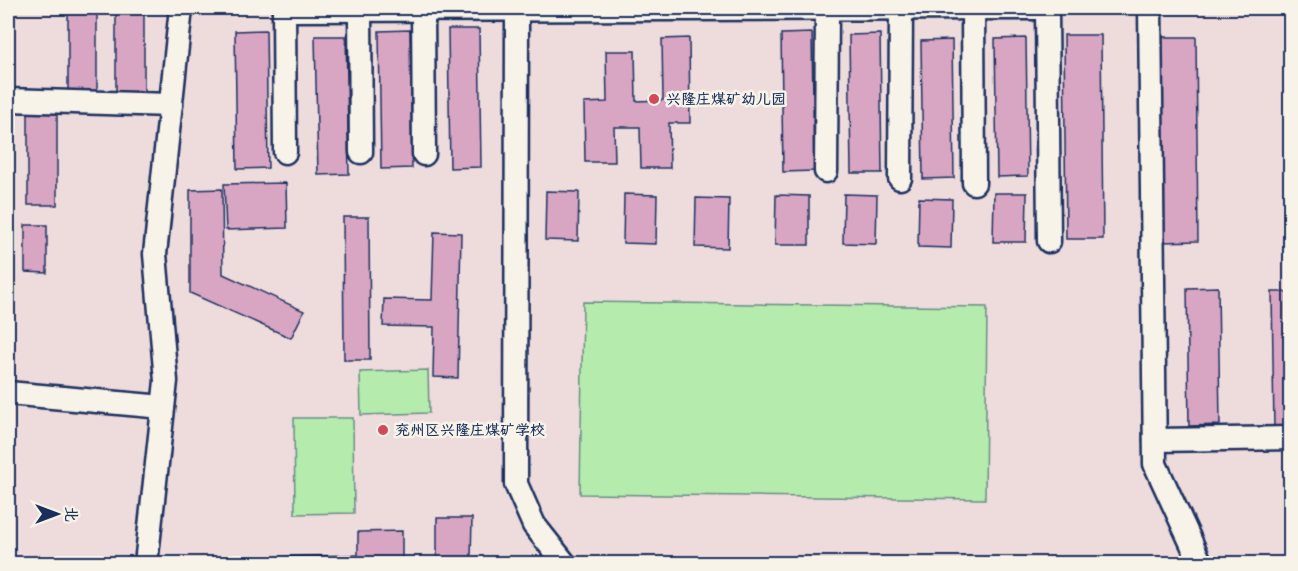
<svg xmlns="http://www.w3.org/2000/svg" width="1298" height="571" font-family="'Shantell Sans','LXGW WenKai TC',sans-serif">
	<rect width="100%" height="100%" fill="#eedcdd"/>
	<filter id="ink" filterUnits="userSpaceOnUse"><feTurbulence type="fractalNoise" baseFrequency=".0167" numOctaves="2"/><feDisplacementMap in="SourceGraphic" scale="12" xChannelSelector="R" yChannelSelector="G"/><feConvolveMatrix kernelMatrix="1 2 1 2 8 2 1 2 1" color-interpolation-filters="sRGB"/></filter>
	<g filter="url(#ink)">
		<g fill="#b5ebad" stroke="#688d86" stroke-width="1.5">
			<path d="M583,302L987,307L985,499L580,494Z"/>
			<path d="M428,370L429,413L361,415L360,372Z"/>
			<path d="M294,418H353L354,513L295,514Z"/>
		</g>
		<g fill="#d8a6c3" stroke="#1b2f5e" stroke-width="1.5">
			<rect x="68" y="8" width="29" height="90"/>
			<rect x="116" y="8" width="28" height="94"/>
			<path d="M448,29H479L481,167L450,168Z"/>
			<path d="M266,30L268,168L237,169L235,31Z"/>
			<path d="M410,30L412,168L381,169L379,31Z"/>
			<path d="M812,33L814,171L783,172L781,34Z"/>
			<path d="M880,34L882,173H851L849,35Z"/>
			<path d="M1064,35H1101L1103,239H1066Z"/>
			<path d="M315,36H346L349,174L318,175Z"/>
			<path d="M1160,37H1196L1198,241L1162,242Z"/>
			<path d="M689,38L690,123H669L670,168H641L640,127H614L615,162H585L584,103L607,102L606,51H635L636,101L663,100L662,39Z"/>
			<path d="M1026,38L1028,176L997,177L995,39Z"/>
			<path d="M952,40L954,178L923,179L921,41Z"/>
			<rect x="28" y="110" width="29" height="95"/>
			<path d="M286,183L287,228L226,230L224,184Z"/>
			<path d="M222,189L223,274L304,311L291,338L190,293V190Z"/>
			<path d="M546,191L579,192L578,241L545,240Z"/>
			<path d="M994,193H1027L1026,242H993Z"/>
			<path d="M624,194L657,195L656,244L623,243Z"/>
			<path d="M844,194L877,195L876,244L843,243Z"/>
			<path d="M776,195L809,196V245H775Z"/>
			<path d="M696,198L729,199L728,248L695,247Z"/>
			<path d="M919,198L952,199L951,248L918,247Z"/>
			<path d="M343,217H369L370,360H344Z"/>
			<path d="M25,225H47V273L25,272Z"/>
			<path d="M434,232L461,233L458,378L433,377L434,327L383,326L384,299L432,300Z"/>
			<path d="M1218,287L1220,425L1189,426L1187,288Z"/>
			<path d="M1272,292H1290V430H1274Z"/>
			<path d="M437,518H472L471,558H462V564H437Z"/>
			<path d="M402,531V564H274L273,557L358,555V532Z"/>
		</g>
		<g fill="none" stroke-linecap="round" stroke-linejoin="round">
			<g stroke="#1b2f5e" stroke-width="27">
				<g id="minor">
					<path d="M284,8L285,152"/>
					<path d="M360,8L361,152"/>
					<path d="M423,8L424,154"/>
					<path d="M517,8L516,484L534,525L565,564"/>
					<path d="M973,8L974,183"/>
					<path d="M1047,8L1049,241"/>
					<path d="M1150,8L1155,464L1201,564"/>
					<path d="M284,10L1047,8"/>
					<path d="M8,100L171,105"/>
					<path d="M826,171L827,8"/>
					<path d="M900,178L901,8"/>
					<path d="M8,393L163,407"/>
					<path d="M1155,440L1290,438"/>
					<path d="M146,564L166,381L155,254L181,8"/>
				</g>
			</g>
			<use href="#minor" stroke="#f7f3e8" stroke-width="22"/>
		</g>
	</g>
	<g fill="#d1495b" stroke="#f7f3e8" stroke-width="2">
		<circle cx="654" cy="99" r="6"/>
		<circle cx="383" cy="430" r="6"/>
	</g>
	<g text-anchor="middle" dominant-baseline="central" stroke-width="5" stroke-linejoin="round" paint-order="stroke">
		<g font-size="15" font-weight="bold" fill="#1b2f5e" stroke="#f7f3e8" text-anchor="start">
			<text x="666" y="99">兴隆庄煤矿幼儿园</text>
			<text x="395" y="430">兖州区兴隆庄煤矿学校</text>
		</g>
	</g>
	<rect width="1298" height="571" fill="none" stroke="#f7f3e8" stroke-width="30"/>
	<rect x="15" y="15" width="1268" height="541" fill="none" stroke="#1b2f5e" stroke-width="2" filter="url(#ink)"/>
	<g transform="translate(57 514) rotate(90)" stroke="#f7f3e8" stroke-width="4.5" paint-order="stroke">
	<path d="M0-4.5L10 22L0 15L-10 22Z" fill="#1b2f5e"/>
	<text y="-9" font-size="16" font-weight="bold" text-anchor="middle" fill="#1b2f5e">北</text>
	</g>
</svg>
